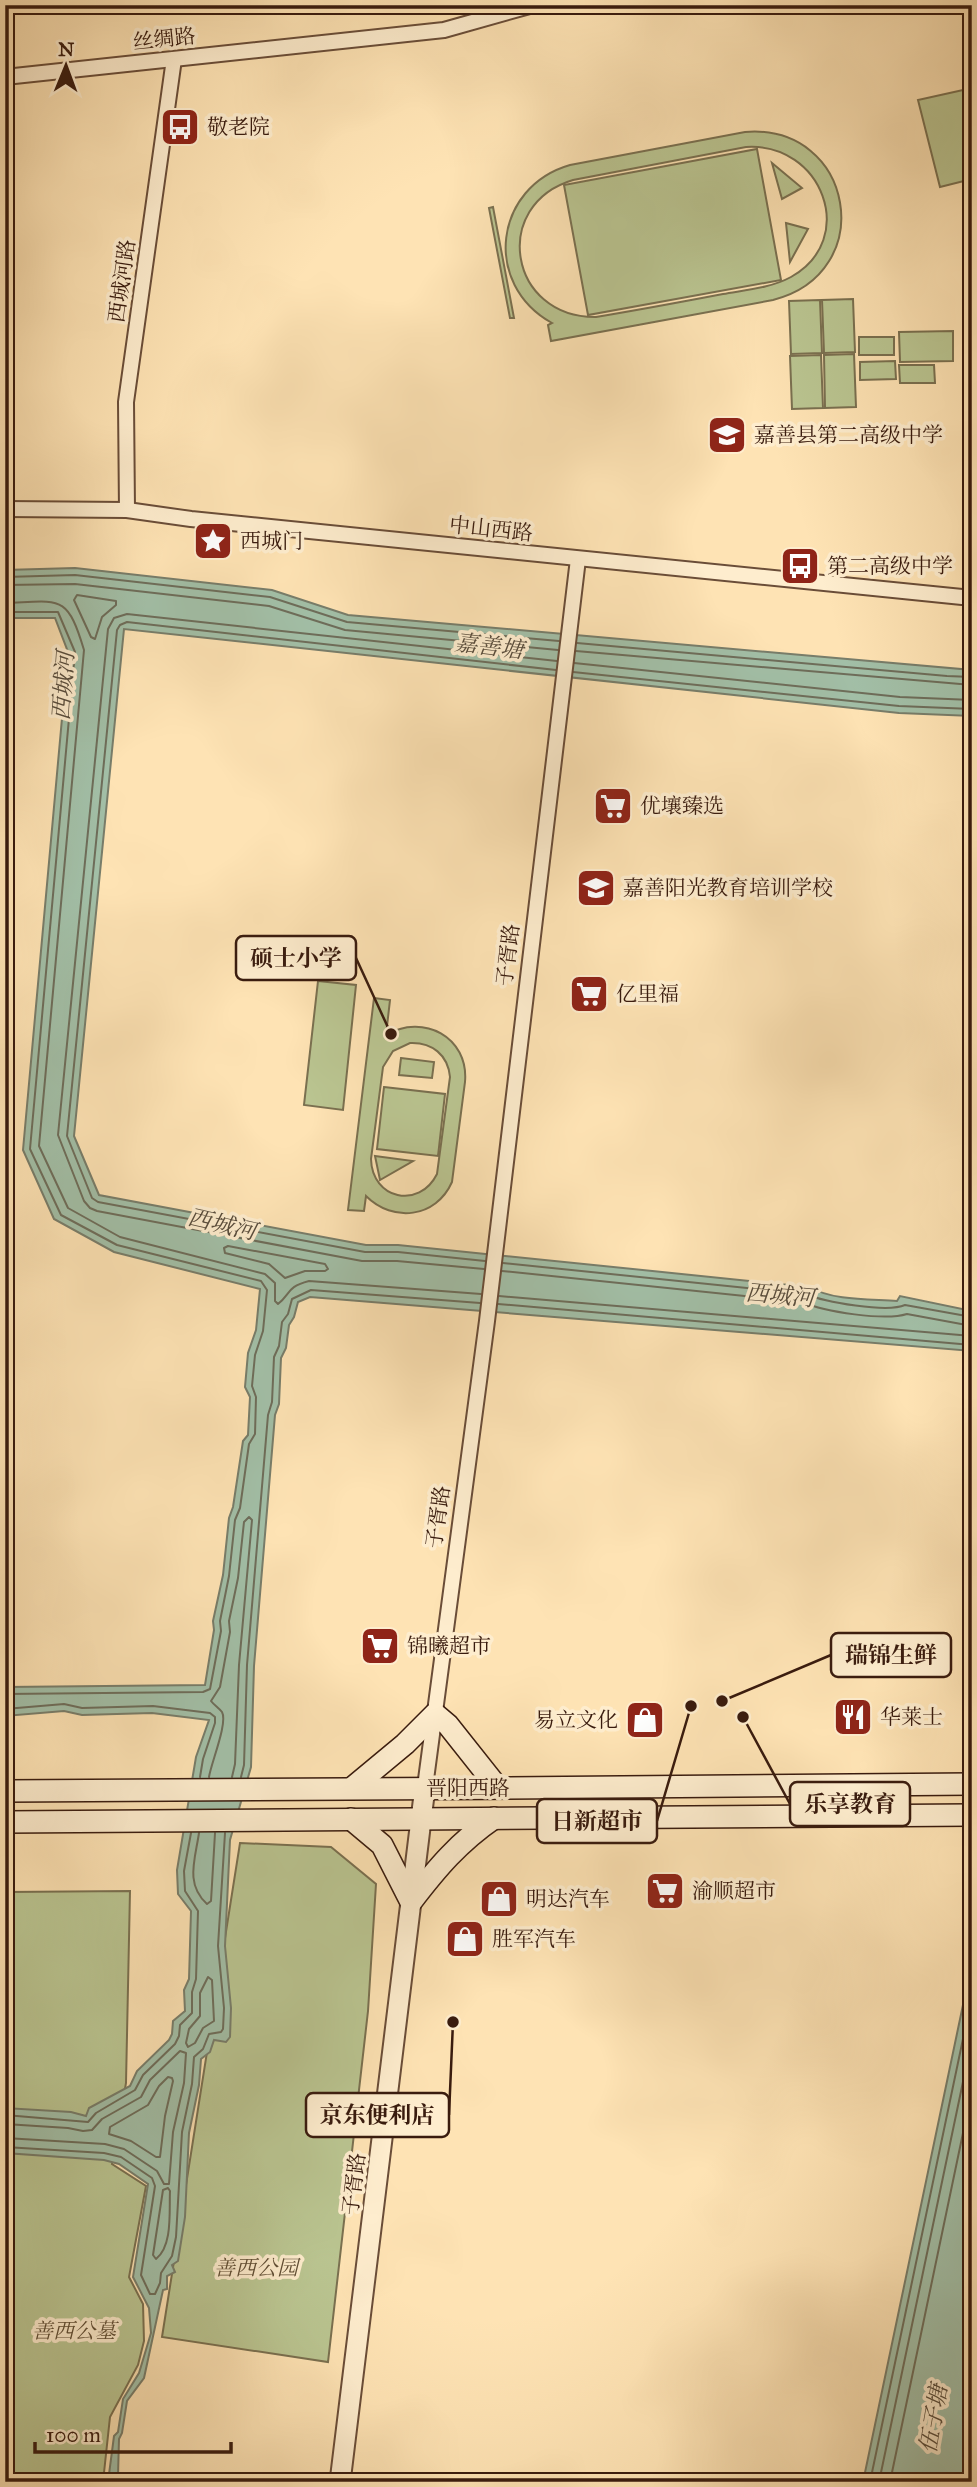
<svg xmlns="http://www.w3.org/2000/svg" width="977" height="2487" font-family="'IM FELL Great Primer','Noto Serif SC',serif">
	<rect width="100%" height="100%" fill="#fee3b4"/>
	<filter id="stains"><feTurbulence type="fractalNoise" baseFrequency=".00286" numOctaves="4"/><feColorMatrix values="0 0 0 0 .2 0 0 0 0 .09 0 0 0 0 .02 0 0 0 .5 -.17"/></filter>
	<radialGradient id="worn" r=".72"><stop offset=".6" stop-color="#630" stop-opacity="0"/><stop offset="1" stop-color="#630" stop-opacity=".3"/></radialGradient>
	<g fill="#bac591" stroke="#7a7050" stroke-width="2" fill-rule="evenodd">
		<path d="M972,88V179L940,187L918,100Z"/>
		<path d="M745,132C854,123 880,273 773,300L551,341L548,325L552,323C482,284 494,187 570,165ZM746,147C822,142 859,239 791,277C771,288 745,290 723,294C681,302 638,310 596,317C509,318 490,205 573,180Z"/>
		<path d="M757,149L781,280L588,315L564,185Z"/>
		<path d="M772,163L802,188L782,199Z"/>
		<path d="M493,207L514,318H510L489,208Z"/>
		<path d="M786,223L808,229L790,262Z"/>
		<path d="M853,299L855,352L824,353L822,300Z"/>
		<path d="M820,300L822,353L791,354L789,301Z"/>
		<path d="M953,331V361L900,362L899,332Z"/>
		<rect x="859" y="337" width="35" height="18"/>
		<path d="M854,354L856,407L825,408L824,355Z"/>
		<path d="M821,355L823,408L792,409L790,356Z"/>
		<path d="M895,361L896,379L860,380V362Z"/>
		<path d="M899,365H934L935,383H900Z"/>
		<path d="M318,981L356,985L343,1110L304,1105Z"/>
		<path d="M374,998L390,1000L386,1035C423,1013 469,1037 465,1082L452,1182C436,1218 393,1223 366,1196L364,1211L348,1210ZM410,1043C432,1042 448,1055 450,1077L437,1174C419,1210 372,1199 371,1159L383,1067L393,1051Z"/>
		<path d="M401,1058L434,1062L432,1078L399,1075Z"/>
		<path d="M384,1087L445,1094L438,1156L377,1149Z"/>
		<path d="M375,1156L413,1161L380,1180Z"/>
		<path d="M240,1843L331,1847L376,1884L368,2011L328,2362L162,2337Z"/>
		<path d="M130,1891L126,2083L112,2164L146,2186L129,2277L143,2304L144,2341L138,2365L110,2417L103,2482H5V1892Z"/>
	</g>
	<g fill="#a2bfa7" stroke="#787d6a" stroke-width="2">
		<path d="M75,568L272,590L348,615L972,670V716L899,713L124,629L74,1136L99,1195L366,1245H398L809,1287C834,1301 869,1299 897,1301L900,1296L972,1311V1351L310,1297L298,1302L294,1317L289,1325L286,1348L281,1358L279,1404L275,1415L254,1666L251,1767L230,1840L225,1946L231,2008L230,2037L226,2042L214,2040L210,2052L201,2059L199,2085L189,2133L185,2217L178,2261L172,2265L175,2272L167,2276V2289L163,2290L144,2378L127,2401L122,2433L119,2439L118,2476L131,2482H108L114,2436L118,2432L123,2399L139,2373L151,2333L149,2308L133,2277L148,2184L119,2164L104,2160L5,2153V2108L71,2112L86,2116L89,2108L130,2086L137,2071L169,2040L172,2034L173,2021L185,2011L184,1990L189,1979L191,1911L178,1894L177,1870L196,1757L209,1720L152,1713L82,1715L64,1711L5,1716V1687L205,1685L214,1630L213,1621L223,1575L229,1518L233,1507L243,1441L248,1435L250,1397L245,1387L248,1353L256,1330L260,1289L114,1252L54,1219L23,1150L68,652L55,618H5V570Z"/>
		<path d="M972,1962V2459L963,2482H863Z"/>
	</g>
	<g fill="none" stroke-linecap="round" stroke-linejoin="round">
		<g stroke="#6e6d5a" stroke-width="2">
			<path d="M5,577L75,575L270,597L347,622L559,641"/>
			<path d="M5,585L75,584L269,606L345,630L558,650"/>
			<path d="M77,595L116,601V605L102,617L95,639L91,637L74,600Z"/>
			<path d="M5,603C60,601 67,593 84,650L39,1146L68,1208L120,1237L265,1274L275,1283V1301L278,1304C291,1294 286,1287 309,1281L481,1294"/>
			<path d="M5,612H58L75,652L30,1149L61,1215L117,1245L261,1281L267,1290L263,1331L255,1355L252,1386L256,1397L255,1434L249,1444L240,1508L235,1520L229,1576L220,1621L221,1631L210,1689L203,1692L5,1694"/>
			<path d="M577,643L947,676L972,677"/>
			<path d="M576,651L972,685"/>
			<path d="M574,663L900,697L972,700"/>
			<path d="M573,672L899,706L972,709"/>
			<path d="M228,1246L325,1264L328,1269L325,1271H305L285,1278L269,1264L225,1253L224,1248Z"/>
			<path d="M485,1261L398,1252H365L98,1202L92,1198L67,1136L117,630L120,625L127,622L556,670"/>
			<path d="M503,1263L806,1294C824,1302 887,1313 905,1305L972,1317"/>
			<path d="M484,1269L397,1261H362L97,1211L90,1208L84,1201L58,1135L108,629L114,618L127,614L557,661"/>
			<path d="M502,1271L803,1302C824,1312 885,1321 907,1314L972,1326"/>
			<path d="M499,1296L972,1336"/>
			<path d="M498,1304L972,1345"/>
			<path d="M5,1709L64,1704L82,1708L153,1706L210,1713L215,1717V1723L203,1759L200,1777"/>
			<path d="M209,1777C211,1763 228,1723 222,1712C219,1708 214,1705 211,1701L220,1687L230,1632L229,1621L238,1578L244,1522L249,1517L252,1520L239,1665L235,1764L232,1777"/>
			<path d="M241,1777L244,1765L247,1665L268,1415L272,1402L274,1357L279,1346L282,1322L288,1314L292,1299L311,1290L480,1303"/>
			<path d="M199,1833C195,1860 185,1884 207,1904L211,1901L215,1833"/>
			<path d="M208,1977L212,1980L214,2021L203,2028L195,2043L188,2047L186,2043L189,2029L200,2016V1993Z"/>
			<path d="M168,2077L172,2078L173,2081L165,2116L160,2157H156L131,2141L109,2134L110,2127L148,2105L159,2086Z"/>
			<path d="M5,2115L88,2122L96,2113L135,2090L143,2075L175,2044L179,2036L180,2025L192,2013V1992L196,1979L198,1911L185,1891L184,1871L191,1833"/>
			<path d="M5,2124L68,2128L83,2131L92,2130L102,2119L141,2097L150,2080L180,2051L186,2053L184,2083L173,2132L169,2184H164L157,2171L124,2149L105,2144L5,2138"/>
			<path d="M5,2147L104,2153L121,2157L152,2178L155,2186L141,2275L150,2294H155L160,2283L161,2273L172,2256L176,2237L182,2132L192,2084L194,2057L203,2049L209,2034L221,2032L223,2029L224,2008L218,1946L225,1833"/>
			<path d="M168,2188L170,2191C169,2211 173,2246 156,2259L153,2255L163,2190Z"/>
			<path d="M870,2482L972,1996"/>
			<path d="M879,2482L972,2039"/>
			<path d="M890,2482L972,2090"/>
		</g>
		<g stroke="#6a4d38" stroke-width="18">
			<g id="minor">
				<path d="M5,77L444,30L533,5"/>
				<path d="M5,509L127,510L191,519L972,598"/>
				<path d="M127,510L126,402L174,59"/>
				<path d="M425,1787L487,1321L578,559"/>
			</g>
		</g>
		<g stroke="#6a4d38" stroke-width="23">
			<path id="tertiary" d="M340,2482L425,1787"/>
		</g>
		<g stroke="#391b0e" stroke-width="24">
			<g id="secondary">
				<path d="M352,1788L405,1744L435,1714L448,1725L498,1788"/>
				<path d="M5,1791C327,1788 650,1789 972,1784"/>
				<path d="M351,1819L382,1845L411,1902C437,1868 459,1842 494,1818"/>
				<path d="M5,1822L972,1815"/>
			</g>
		</g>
		<use href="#minor" stroke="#feedce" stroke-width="14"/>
		<use href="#tertiary" stroke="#feedce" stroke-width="19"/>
		<use href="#secondary" stroke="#feedce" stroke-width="21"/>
	</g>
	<defs>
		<g id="bus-square" transform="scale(2.0125)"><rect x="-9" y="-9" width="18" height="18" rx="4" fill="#8f2418" stroke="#feedce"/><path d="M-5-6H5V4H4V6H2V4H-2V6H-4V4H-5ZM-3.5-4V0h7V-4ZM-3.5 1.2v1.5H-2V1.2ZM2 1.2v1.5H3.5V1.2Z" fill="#fff"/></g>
		<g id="school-square" transform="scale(2.0125)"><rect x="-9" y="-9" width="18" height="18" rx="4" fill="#8f2418" stroke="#feedce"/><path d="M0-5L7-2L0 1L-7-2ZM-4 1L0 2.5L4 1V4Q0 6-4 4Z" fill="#fff"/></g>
		<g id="sight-square" transform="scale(2.0125)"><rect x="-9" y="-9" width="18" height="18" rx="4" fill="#8f2418" stroke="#feedce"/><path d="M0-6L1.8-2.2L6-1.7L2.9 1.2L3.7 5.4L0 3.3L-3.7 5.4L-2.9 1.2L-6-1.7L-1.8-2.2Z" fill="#fff"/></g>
		<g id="supermarket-square" transform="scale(2.0125)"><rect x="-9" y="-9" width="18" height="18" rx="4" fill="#8f2418" stroke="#feedce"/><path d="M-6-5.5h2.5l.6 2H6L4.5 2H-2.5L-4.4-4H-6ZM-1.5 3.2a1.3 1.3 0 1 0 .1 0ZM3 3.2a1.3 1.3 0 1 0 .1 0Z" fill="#fff"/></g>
		<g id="restaurant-square" transform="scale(2.0125)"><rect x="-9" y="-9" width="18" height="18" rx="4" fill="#8f2418" stroke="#feedce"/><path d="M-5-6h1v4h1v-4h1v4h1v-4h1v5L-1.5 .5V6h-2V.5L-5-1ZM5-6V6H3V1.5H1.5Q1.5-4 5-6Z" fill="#fff"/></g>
		<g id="shop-square" transform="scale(2.0125)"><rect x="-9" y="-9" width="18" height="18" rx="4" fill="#8f2418" stroke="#feedce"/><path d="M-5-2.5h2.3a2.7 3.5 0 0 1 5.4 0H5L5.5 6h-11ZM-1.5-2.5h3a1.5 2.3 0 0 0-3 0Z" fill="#fff"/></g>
	</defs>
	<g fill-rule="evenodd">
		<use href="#bus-square" x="180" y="127"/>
		<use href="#school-square" x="727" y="435"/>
		<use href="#sight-square" x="213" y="541"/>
		<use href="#bus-square" x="800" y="566"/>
		<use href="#supermarket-square" x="613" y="806"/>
		<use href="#school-square" x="596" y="888"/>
		<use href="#supermarket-square" x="589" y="994"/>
		<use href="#supermarket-square" x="380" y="1646"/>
		<use href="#restaurant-square" x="853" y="1717"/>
		<use href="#shop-square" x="645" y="1720"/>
		<use href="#supermarket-square" x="665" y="1891"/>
		<use href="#shop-square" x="499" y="1899"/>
		<use href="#shop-square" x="465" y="1939"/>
	</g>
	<g text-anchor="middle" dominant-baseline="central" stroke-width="7" stroke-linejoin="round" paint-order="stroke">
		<g font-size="21" fill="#391b0e" stroke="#feedce">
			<text transform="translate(164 39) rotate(-6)">丝绸路</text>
			<text transform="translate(122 281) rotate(-82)">西城河路</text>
			<text transform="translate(491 529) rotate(6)">中山西路</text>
			<text transform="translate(508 955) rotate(-83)">子胥路</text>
			<text transform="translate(438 1517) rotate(-82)">子胥路</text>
			<text x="468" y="1788">晋阳西路</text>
			<text transform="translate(354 2184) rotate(-83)">子胥路</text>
		</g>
		<g font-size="21" fill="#391b0e" stroke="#feedce" text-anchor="start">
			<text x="207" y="127">敬老院</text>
			<text x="754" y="435">嘉善县第二高级中学</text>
			<text x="240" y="541">西城门</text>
			<text x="827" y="566">第二高级中学</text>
			<text x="640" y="806">优壤臻选</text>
			<text x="623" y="888">嘉善阳光教育培训学校</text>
			<text x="616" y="994">亿里福</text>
			<text x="407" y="1646">锦曦超市</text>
			<text x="880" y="1717">华莱士</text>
			<text x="618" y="1720" text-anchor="end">易立文化</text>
			<text x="692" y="1891">渝顺超市</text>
			<text x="526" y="1899">明达汽车</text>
			<text x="492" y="1939">胜军汽车</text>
		</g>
		<g font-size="21" font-style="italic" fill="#604e35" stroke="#feedce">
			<text x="256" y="2268">善西公园</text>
			<text x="74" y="2331">善西公墓</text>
		</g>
		<g font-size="23" font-style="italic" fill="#584c3c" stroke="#feedce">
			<text transform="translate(489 646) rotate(7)">嘉善塘</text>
			<text transform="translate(63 686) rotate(-86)">西城河</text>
			<text transform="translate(222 1224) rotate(13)">西城河</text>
			<text transform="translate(780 1295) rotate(5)">西城河</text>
			<text transform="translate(933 2419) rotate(-80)">伍子塘</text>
		</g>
	</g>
	<path fill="none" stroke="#391b0e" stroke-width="2.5" d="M391 1034L356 958M722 1701L831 1655M743 1717L790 1804M691 1706L657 1821M453 2022L449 2115"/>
	<g fill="#391b0e" stroke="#feedce" stroke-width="2.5">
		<circle cx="391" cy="1034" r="7"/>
		<circle cx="722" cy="1701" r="7"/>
		<circle cx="743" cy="1717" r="7"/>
		<circle cx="691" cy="1706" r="7"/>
		<circle cx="453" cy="2022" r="7"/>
	</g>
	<g fill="#feedce" stroke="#391b0e" stroke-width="2.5">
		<rect x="236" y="936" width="120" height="44" rx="7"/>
		<rect x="831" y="1633" width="120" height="44" rx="7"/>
		<rect x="790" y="1782" width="120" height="44" rx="7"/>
		<rect x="537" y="1799" width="120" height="44" rx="7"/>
		<rect x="306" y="2093" width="143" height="44" rx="7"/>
	</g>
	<g font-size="23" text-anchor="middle" font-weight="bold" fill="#391b0e">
		<text x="296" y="966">硕士小学</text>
		<text x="891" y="1663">瑞锦生鲜</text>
		<text x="850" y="1812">乐享教育</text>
		<text x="597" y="1829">日新超市</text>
		<text x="377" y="2123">京东便利店</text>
	</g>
	<rect width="977" height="2487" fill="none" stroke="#fee3b4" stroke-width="28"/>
	<rect x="7" y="7" width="963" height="2473" fill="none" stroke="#391b0e" stroke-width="3.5"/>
	<rect x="14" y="14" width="949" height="2459" fill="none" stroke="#391b0e" stroke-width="2"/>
	<g transform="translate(66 66) rotate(1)" stroke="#feedce" stroke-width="5" paint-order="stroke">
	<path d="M0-5L12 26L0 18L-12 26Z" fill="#391b0e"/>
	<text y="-10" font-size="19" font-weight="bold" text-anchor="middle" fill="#391b0e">N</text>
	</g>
	<path d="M35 2442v10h196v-10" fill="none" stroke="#391b0e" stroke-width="3.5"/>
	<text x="46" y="2442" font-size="21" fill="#391b0e" stroke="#feedce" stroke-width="5" paint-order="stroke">100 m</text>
	<rect width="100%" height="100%" filter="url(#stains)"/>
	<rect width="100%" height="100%" fill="url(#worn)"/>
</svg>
